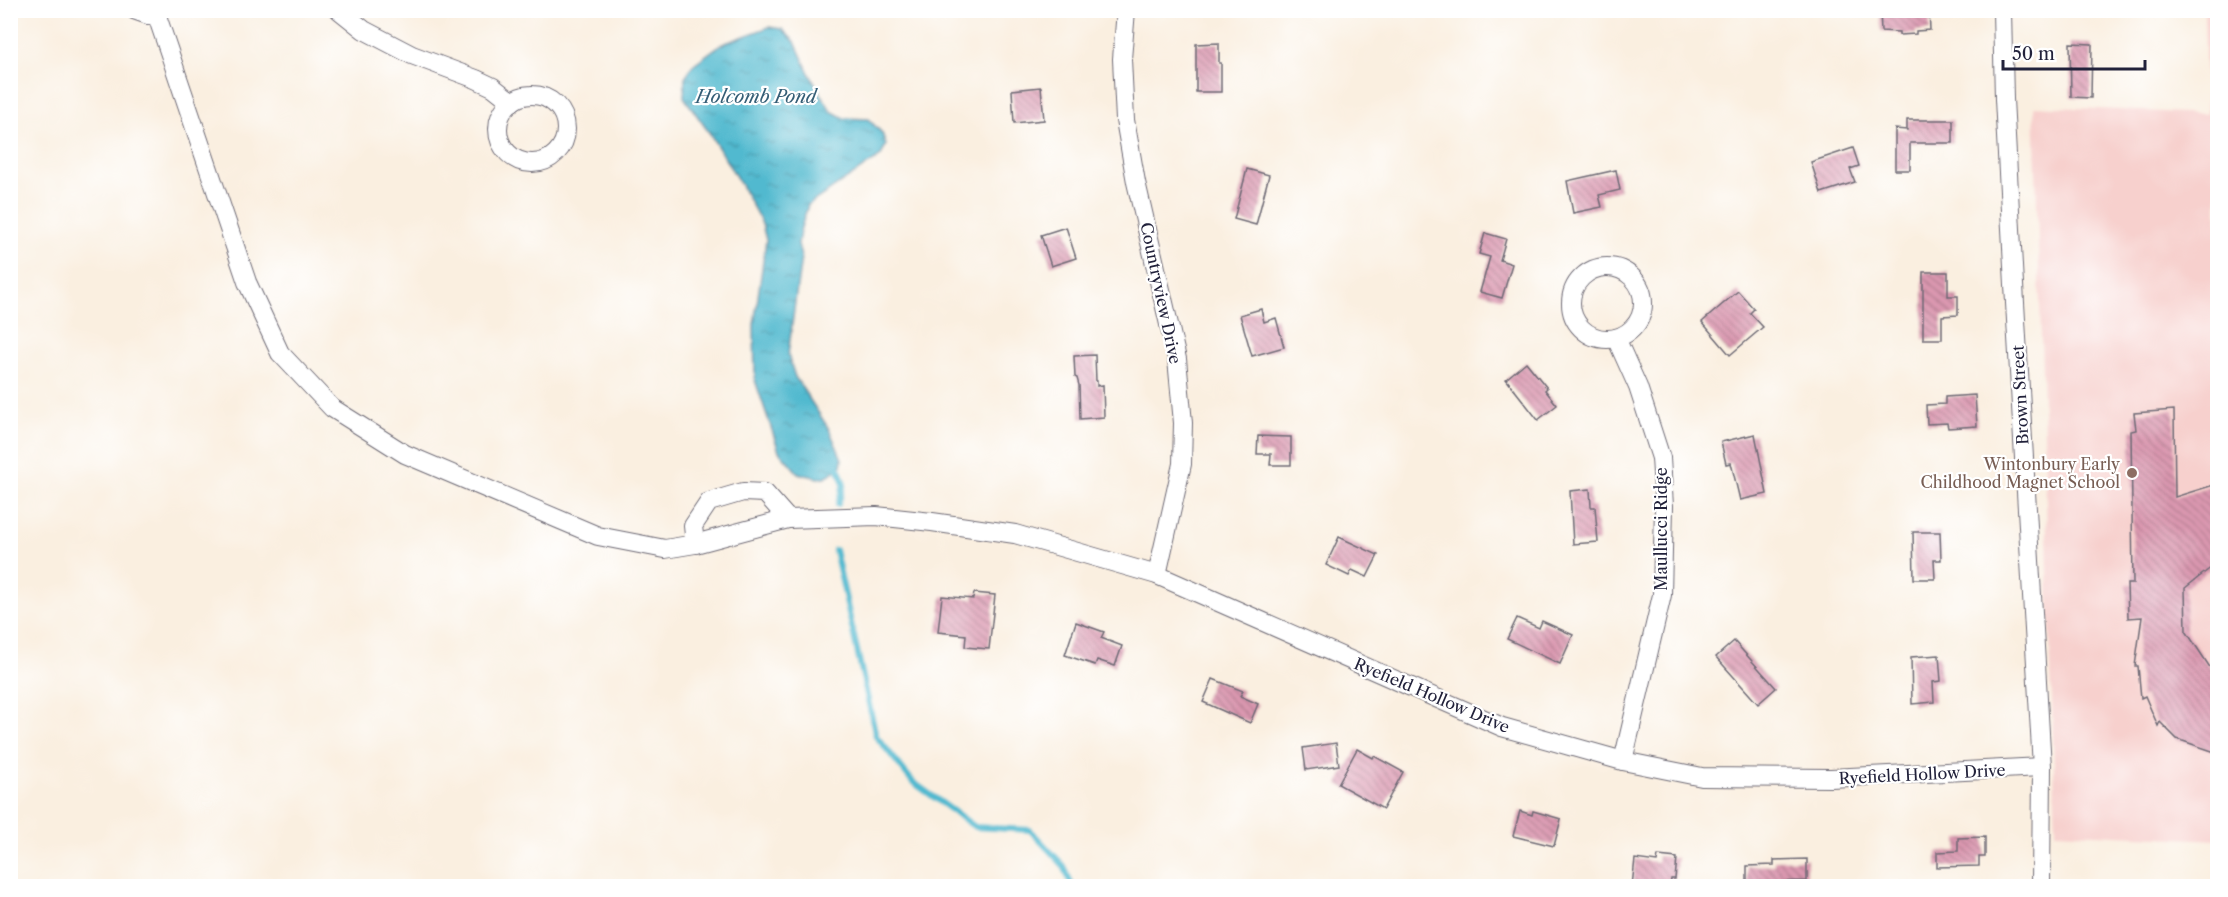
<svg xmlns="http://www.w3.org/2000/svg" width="2228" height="897" font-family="'Libre Caslon Text',serif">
	<defs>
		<pattern id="water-ripples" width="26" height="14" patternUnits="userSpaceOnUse" patternTransform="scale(1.5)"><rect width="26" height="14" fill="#51b9cf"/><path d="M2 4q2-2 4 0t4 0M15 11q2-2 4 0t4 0" fill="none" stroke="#4396a9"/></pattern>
		<pattern id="building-back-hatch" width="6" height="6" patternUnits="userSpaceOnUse" patternTransform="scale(1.5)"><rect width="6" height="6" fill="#db98b0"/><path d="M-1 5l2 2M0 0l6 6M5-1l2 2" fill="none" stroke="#b17c90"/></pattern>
	</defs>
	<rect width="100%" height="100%" fill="#fff"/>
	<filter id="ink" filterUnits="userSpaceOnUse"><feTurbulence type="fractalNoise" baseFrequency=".0167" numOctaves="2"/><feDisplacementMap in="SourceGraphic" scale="12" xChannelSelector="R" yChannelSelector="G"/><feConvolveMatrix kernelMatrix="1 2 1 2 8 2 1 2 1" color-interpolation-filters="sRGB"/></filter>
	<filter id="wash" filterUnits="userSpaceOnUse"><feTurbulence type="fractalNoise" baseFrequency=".008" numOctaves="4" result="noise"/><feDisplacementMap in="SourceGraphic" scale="24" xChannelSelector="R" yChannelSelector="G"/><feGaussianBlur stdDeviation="1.35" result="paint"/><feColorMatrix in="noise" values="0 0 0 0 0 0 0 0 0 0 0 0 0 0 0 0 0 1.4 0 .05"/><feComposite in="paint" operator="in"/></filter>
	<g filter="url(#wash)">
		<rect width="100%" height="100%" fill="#faefe0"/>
		<path fill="#f7d0cd" d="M2204,11H2217V840L2056,832L2034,106L2207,114Z"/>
		<path fill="url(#water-ripples)" stroke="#3a6e85" stroke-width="1.5" d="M769,27L782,29L795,42L809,73L831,111L844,118L868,119L882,133L886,145L881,156L808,205L800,231L798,244L801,257L788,355L795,377L829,429L842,459L841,466L837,470L825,477L818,478L798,473L779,451L755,380L754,325L766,240L762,224L741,185L710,134L684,97L685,77L694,64L720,45Z"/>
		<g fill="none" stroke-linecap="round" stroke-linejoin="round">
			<g stroke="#51b9cf" stroke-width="6">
				<path d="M836,461L844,484L838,504"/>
				<path d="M835,550L876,736L913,782L975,827L1030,830L1064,866L1072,886"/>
			</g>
		</g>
		<g id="blocks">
			<g fill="url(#building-back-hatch)">
				<path d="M1880,10H1929L1930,30L1916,31V34L1899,35V32L1881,31Z"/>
				<path d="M1219,43V63H1221V92H1196V44Z"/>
				<path d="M2070,43L2092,44L2091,98L2071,97Z"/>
				<path d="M1041,87L1044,120L1014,123L1012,90Z"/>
				<path d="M1907,120H1953V143H1910V170H1895V129L1907,130Z"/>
				<path d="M1853,148L1859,166L1850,169L1855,182L1821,193L1811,162Z"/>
				<path d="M1247,169L1269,175L1256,225L1234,219Z"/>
				<path d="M1616,170L1620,190L1599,195L1602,207L1573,213L1567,181Z"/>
				<path d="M1066,227L1076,258L1051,266L1041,235Z"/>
				<path d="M1485,233L1506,239L1500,260L1512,264L1502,298L1480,292L1490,257L1479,254Z"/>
				<path d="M1923,272H1948V296H1958V315L1942,316V339H1923Z"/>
				<path d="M1738,291L1754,309L1750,313L1763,327L1730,355L1702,322Z"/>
				<path d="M1261,309L1264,322L1276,318L1284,347L1252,356L1240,315Z"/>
				<path d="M1095,355L1096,381H1097V386L1103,385L1104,417L1080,419L1079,385L1077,378L1075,377L1074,356Z"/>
				<path d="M1526,362L1547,388L1545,390L1557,405L1538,420L1506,379Z"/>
				<path d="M1975,395L1977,426L1948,428L1947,423L1927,424L1926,405L1945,404V397Z"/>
				<path d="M2174,410L2175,497L2217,484V563L2185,588L2186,631L2217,678V740H2215V752L2177,739L2160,722L2158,726L2145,696L2141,698L2138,666H2135L2142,617L2128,618L2127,584H2133L2131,431L2136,430L2134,413Z"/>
				<path d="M1755,434L1767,494L1740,500L1731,463L1726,464L1721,442Z"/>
				<path d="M1258,436L1291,437V465H1270L1271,454H1257Z"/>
				<path d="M1590,489L1591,507H1595L1598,542L1573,544L1570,491Z"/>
				<path d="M1913,532H1940L1941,560H1934L1935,579H1914Z"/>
				<path d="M1339,537L1378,555L1367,577L1352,570L1349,576L1326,565Z"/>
				<path d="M974,593L995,595L989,649L965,647L966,635L938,632L942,596L973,599Z"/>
				<path d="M1517,618L1539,628L1542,621L1573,635L1560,664L1507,639Z"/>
				<path d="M1076,622L1104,632L1101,638L1122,646L1115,666L1097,660L1095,665L1065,655Z"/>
				<path d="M1734,641L1776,688L1758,704L1716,657Z"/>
				<path d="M1939,655L1941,681L1933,682L1934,702L1912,704L1911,657Z"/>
				<path d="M1213,679L1243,691L1240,696L1258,704L1250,723L1203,702Z"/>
				<path d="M1336,743L1339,765L1306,770L1303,748Z"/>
				<path d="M1357,749L1373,758L1374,756L1403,772L1383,809L1338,784Z"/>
				<path d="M1520,811L1532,815L1533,811L1561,819L1554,846L1513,836Z"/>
				<path d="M1985,837V857H1979V866L1937,867V852L1958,851V838Z"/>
				<path d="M1658,856L1677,858L1675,879H1671L1670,886H1632L1635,859L1657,862Z"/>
				<path d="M1807,859V881L1773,882V886H1747V866L1774,865V860Z"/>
			</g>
		</g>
	</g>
	<g filter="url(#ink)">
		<use href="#blocks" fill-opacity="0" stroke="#6e6a75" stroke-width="1.5"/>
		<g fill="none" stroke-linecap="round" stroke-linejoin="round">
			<g stroke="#6e6a75" stroke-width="20">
				<g id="minor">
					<path d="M134,10L148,15L161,10"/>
					<path d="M339,10L364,30L412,55L476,79L493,87L512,102"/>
					<path d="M1126,10L1122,59L1125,120L1136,182L1177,359L1183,423L1182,464L1157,575"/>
					<path d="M2002,10L2004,99L2015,303L2042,767L2041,886"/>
					<path d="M156,13L247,282L280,353L332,408L405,454L598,536L665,549L695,544L693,526L709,502L743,492L765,493L788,519"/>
					<circle cx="532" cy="129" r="34"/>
					<circle cx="1607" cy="303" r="36"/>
					<path d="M1616,338L1638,387L1661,458L1664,506L1662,595L1623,761"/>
					<path d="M695,544L788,519L876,516L932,522L1015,534L1157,575L1502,727L1623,761L1702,777L1831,778L2042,767"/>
				</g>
			</g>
			<use href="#minor" stroke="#fff" stroke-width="18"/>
		</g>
	</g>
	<circle fill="#8d6e63" stroke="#fff" stroke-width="2" cx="2132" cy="473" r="6"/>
	<g text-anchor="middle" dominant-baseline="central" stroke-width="4.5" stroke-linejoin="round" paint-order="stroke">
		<g font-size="16" fill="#22223b" stroke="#fff">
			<text transform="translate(1161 293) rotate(78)">Countryview Drive</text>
			<text transform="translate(2020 395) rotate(-93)">Brown Street</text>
			<text transform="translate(1661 529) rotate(-90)">Maullucci Ridge</text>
			<text transform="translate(1432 695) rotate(23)">Ryefield Hollow Drive</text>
			<text transform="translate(1922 774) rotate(-3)">Ryefield Hollow Drive</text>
		</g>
		<g font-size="16" fill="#785e54" stroke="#fff" text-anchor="end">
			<text x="2120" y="464">Wintonbury Early<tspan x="2120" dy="18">Childhood Magnet School</tspan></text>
		</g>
		<g font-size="18" font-style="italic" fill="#355e76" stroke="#fff">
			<text x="756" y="97">Holcomb Pond</text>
		</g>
	</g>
	<rect width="2228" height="897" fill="none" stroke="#fff" stroke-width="36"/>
	<path d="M2003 60v9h142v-9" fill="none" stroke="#22223b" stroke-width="3"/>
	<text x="2012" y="60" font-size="18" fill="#22223b" stroke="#ffffff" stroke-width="4.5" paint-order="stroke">50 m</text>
</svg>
